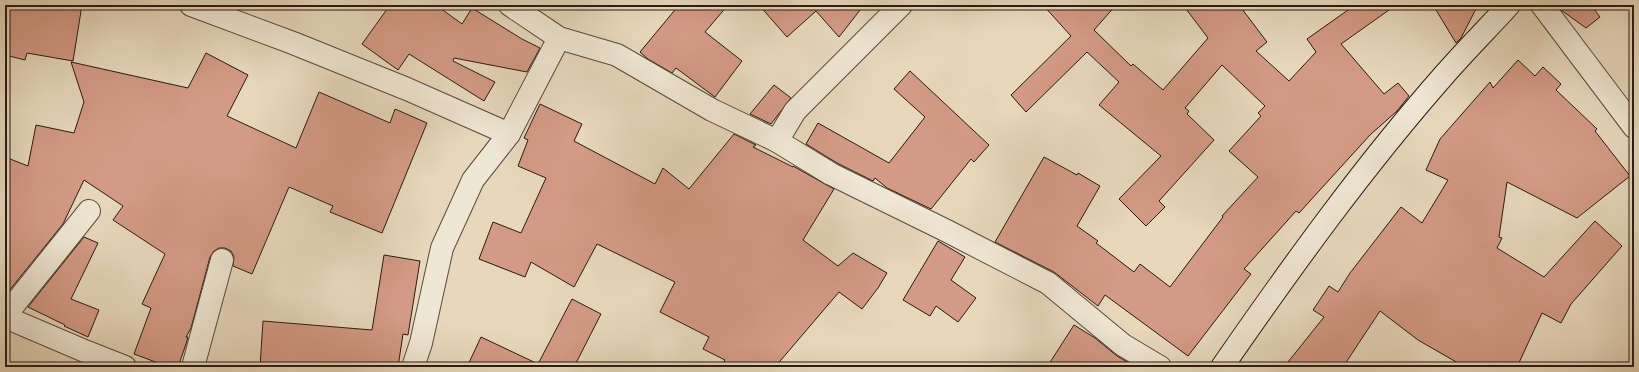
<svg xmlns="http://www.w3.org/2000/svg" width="1639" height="372" font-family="'Libre Bodoni',serif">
	<rect width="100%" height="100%" fill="#e7d8bc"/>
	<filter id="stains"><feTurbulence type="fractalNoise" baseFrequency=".005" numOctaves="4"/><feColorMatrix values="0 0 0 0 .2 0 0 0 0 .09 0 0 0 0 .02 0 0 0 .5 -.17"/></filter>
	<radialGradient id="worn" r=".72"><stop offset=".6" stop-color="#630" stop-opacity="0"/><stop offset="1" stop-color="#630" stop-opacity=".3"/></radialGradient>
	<g fill="#d39a85" stroke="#2a1b13">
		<path d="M5,5H82L73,61L27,53L25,60L5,55Z"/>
		<path d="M390,5H436L462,24L472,8L522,39L540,48L527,72L454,58L453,61L495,82L484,101L409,54L398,70L362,44Z"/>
		<path d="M679,5H728L705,32L742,61L715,97L676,68L672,73L648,59L640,52Z"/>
		<path d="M759,5H864L839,37L816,11L787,37Z"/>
		<path d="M1043,5H1116L1094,30L1131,66L1133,64L1163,90L1208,38L1183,5H1239L1267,42L1256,51L1289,81L1316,52L1307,39L1355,5H1396L1341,44L1384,94L1398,83L1409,96L1397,111L1370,135L1299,213L1296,211L1244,269L1251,274L1188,356L1105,295L1098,306L1054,272L995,242L1044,157L1077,175L1078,173L1100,186L1077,226L1098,241L1096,243L1134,272L1140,264L1170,287L1223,217L1222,216L1258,177L1229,151L1261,116L1258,113L1265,106L1222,65L1185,108L1189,111L1187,114L1214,140L1159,201L1165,207L1146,226L1119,199L1161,156L1099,105L1119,82L1087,52L1026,112L1011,95L1071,36Z"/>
		<path d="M1433,5H1478L1461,38L1456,43Z"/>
		<path d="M1558,5H1591L1600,17L1586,28L1561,10Z"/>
		<path d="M206,53L248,75L227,116L296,148L319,92L390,123L395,109L427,123L382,233L330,212L333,206L289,187L252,274L233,266L234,257L231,251L225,248H219L214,251L210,257L191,328L186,337H188L186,344L178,367H169L134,354L151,308L142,304L165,254L113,220L123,206L84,180L63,224L8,292L5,289V157L28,166L36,125L74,133L84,102L71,62L188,88Z"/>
		<path d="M1518,60L1535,76L1543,67L1561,84L1556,90L1597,129L1595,131L1630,176L1577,218L1507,182L1499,237L1502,238L1497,248L1544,277L1595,221L1622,246L1571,304L1561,323L1542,313L1517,367H1465L1418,340L1380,311L1343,367H1284L1324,317L1313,310L1329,286L1338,292L1350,273L1401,207L1422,223L1448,180L1426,170L1440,139L1490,82L1493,88Z"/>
		<path d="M910,71L989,145L974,162L971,159L931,209L887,188L875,178L873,181L837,163L806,144L818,123L889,163L925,117L894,89Z"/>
		<path d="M774,85L791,98L771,124L750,114Z"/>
		<path d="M540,104L582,124L574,141L655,184L663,168L689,189L734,134L756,145L753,147L793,167V166L834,189L803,240L838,266L853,253L887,273L878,288L862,309L839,292L775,367H720L725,360L703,349L709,337L660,312L675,282L597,244L574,287L531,262L525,277L479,259L493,222L521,233L546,178L518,166L528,140L524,138Z"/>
		<path d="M84,237L98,243L71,299L99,310L88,337L64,326L65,325L28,307Z"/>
		<path d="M938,241L965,257L951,280L976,298L958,322L936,306L930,316L903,300Z"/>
		<path d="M384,255L420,261L408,335L403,334L398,367H260L263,321L372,330Z"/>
		<path d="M572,299L601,314L574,367H467L481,337L538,364Z"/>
		<path d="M1074,325L1095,338L1117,356L1136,367H1047Z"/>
	</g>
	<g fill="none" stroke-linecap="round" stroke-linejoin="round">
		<g stroke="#594a3d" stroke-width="24">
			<g id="street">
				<path d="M191,5L293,43L407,89L509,134"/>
				<path d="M510,5L559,38L617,55L712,110L777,141L831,174L947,231L1048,283L1123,345L1160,367"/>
				<path d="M1542,5L1634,127"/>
				<path d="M777,141L795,111L901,5"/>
				<path d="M5,316L89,211"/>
				<path d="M5,317L87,352L125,367"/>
				<path d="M193,367L222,260"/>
				<path d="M413,367L421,343L442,248L473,180L509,134L559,38"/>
			</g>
		</g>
		<g stroke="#2a1b13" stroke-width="24">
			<path id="secondary" d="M1222,367C1292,266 1364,166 1445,74C1466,50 1488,28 1509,5"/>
		</g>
		<use href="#street" stroke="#efe6d3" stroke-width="22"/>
		<use href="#secondary" stroke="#efe6d3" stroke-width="22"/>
	</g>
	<rect width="1639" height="372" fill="none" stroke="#e7d8bc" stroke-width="20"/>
	<rect x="6" y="6" width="1627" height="360" fill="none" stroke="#2a1b13" stroke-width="2"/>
	<rect x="10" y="10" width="1619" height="352" fill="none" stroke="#2a1b13"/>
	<rect width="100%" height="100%" filter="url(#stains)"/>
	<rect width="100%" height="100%" fill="url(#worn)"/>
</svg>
